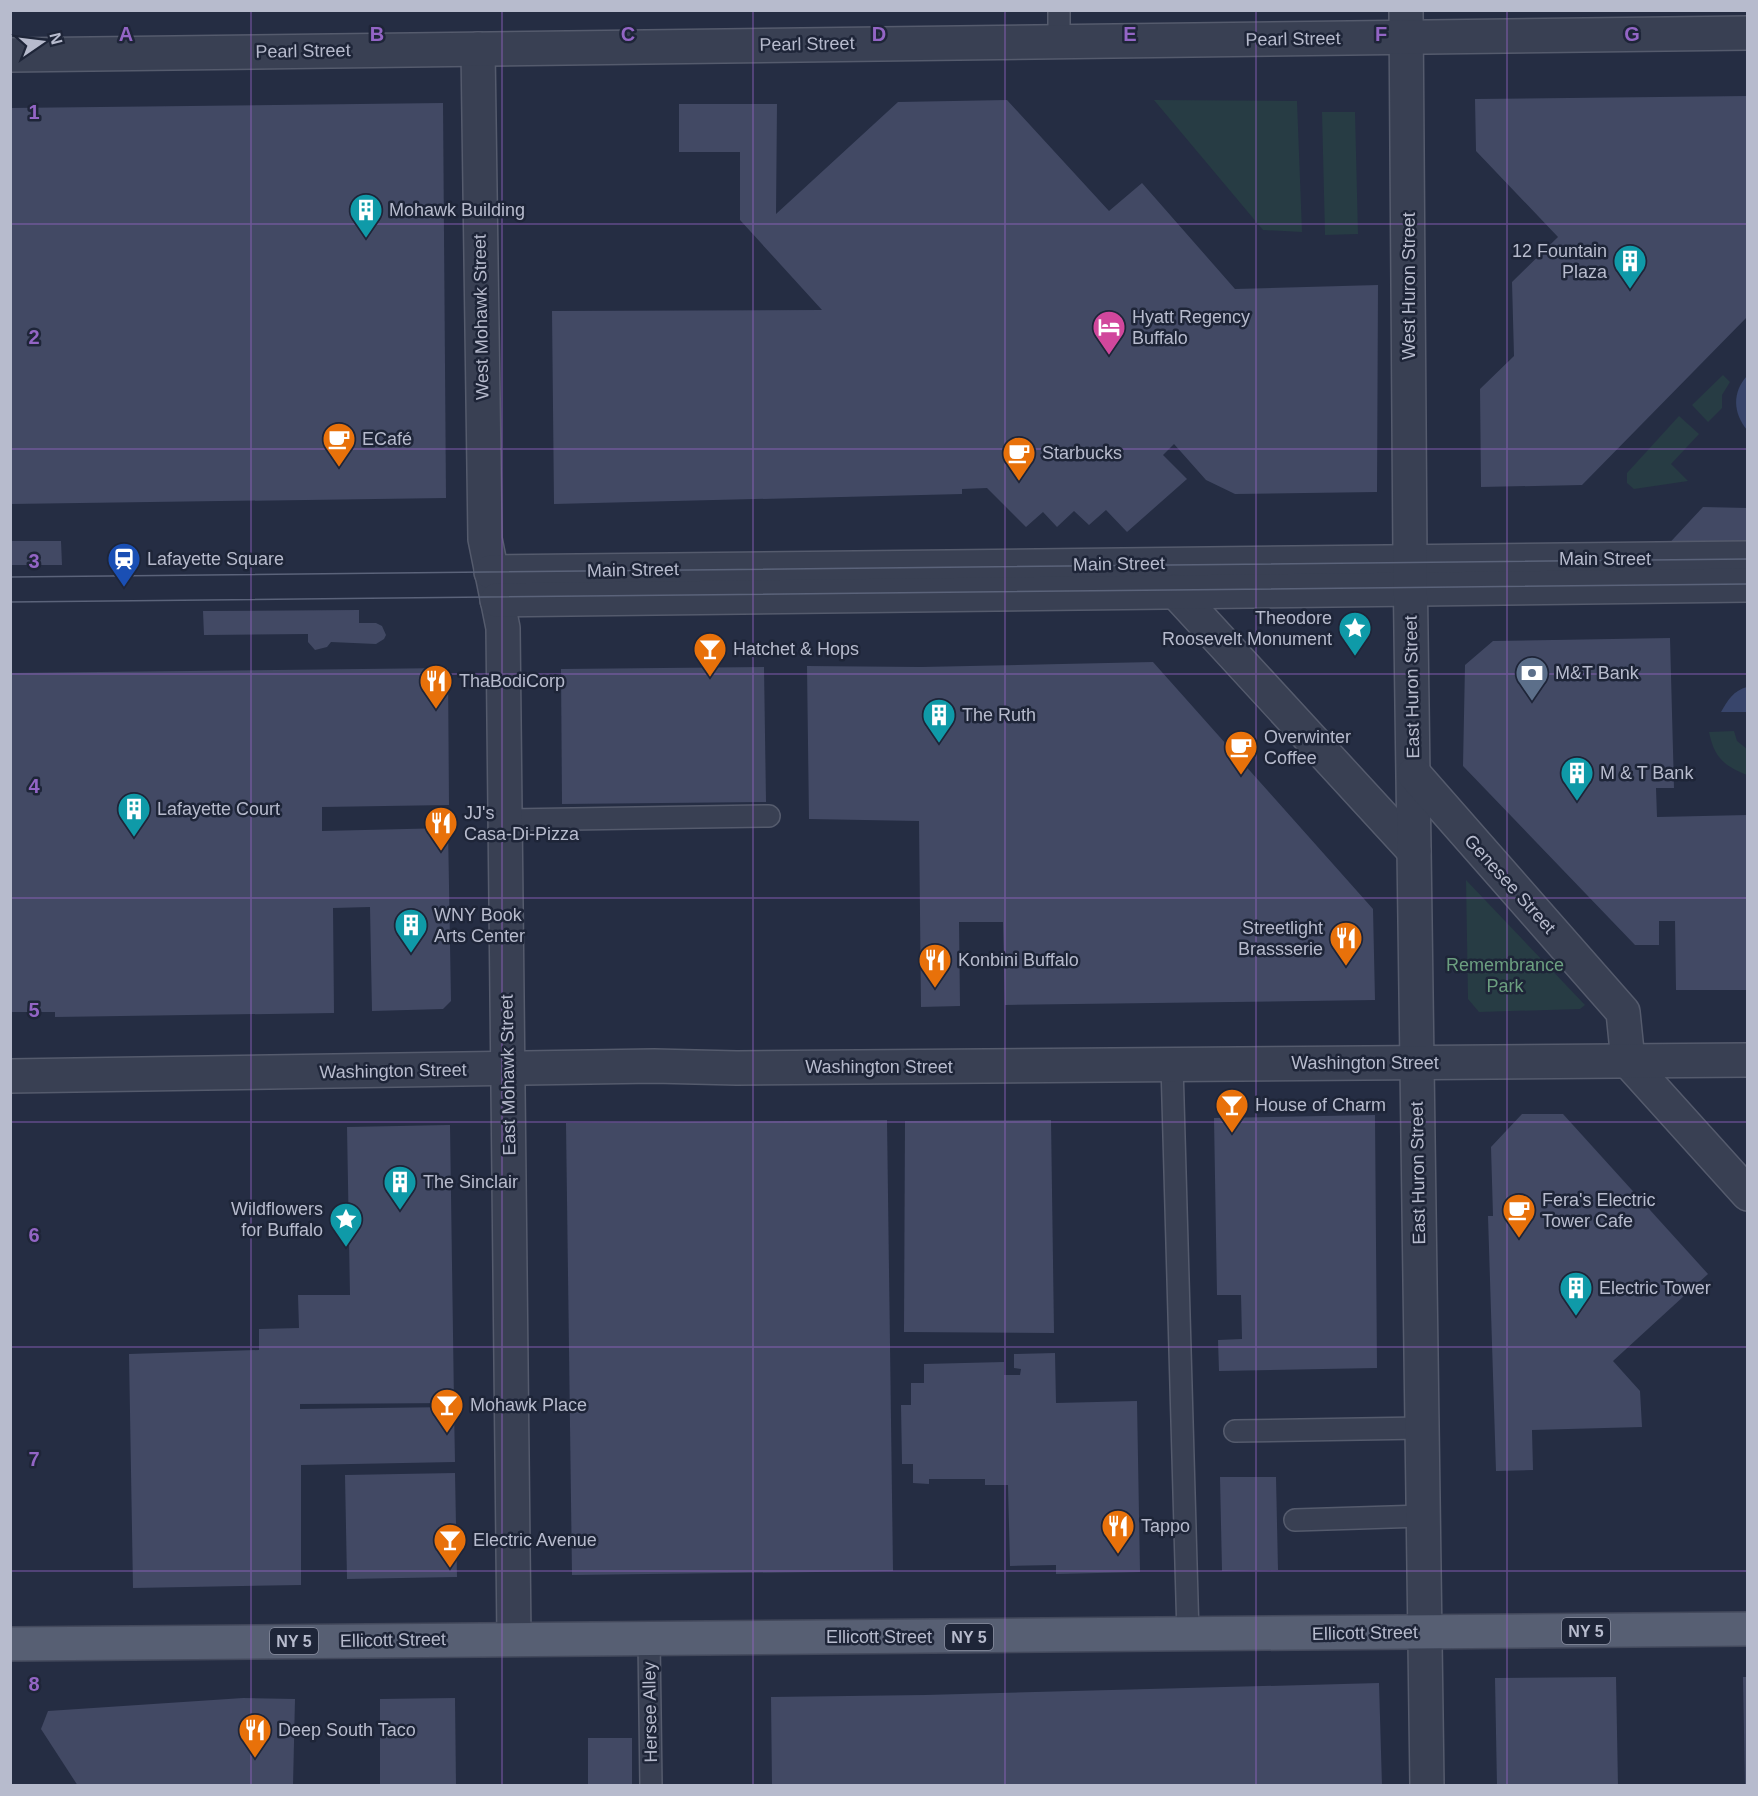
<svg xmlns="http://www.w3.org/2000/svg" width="1758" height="1796" font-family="Arial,sans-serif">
	<rect width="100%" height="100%" fill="#252d43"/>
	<g fill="#273c44">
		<path d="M1154,100L1297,101L1302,232L1263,230Z"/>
		<path d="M1322,112H1355L1358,234L1325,235Z"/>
		<path d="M1723,375L1730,382L1722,395V408L1708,422L1692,405Z"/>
		<path d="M1679,416L1699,434L1671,464L1688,481L1634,489L1627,483V473Z"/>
		<path d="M1734,731L1737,741L1747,749V775C1724,766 1714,757 1709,732Z"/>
		<path d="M1466,880L1585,1005L1580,1009L1479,1012L1468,999Z"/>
	</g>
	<g fill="#38456b">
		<path d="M1747,376V430C1733,413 1732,392 1747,376Z"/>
		<path d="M1747,687V712H1721C1727,701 1734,690 1747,687Z"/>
	</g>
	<g fill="#424964">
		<path d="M1748,96V316L1582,485L1481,487L1480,389L1514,356L1512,282L1558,237L1476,151L1475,99Z"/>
		<path d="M1007,100L1109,211L1142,183L1235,289L1378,285L1377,492L1235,494L1206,480L1174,444L1163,455L1187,479L1127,532L1106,510L1089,525L1074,511L1057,527L1043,512L1026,527L987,488L962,489V494L554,504L552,311L822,310L740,220V152H679V104H777L776,214L898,102Z"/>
		<path d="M443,103L446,498L10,504V108Z"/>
		<path d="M1703,507L1748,508V549L1663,550Z"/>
		<path d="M10,541H61L62,565H10Z"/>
		<path d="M359,610V623H376L382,626L386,635L384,639L376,644L331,642L327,647L315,650L308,642V634L204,635L203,611Z"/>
		<path d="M1670,638L1674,788H1656L1657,817L1748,815V990H1676L1675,921H1659V945H1635L1463,766L1465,665L1493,641Z"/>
		<path d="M1153,662L1373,909L1375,1000L1005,1005L1003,922H959L960,1006L921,1007L919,821L809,819L807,666L921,667Z"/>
		<path d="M764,667L766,802L562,804L561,669Z"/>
		<path d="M448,668L449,805L322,807V831L448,828L451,1001L443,1009L372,1011L370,907L333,908L334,1013L55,1017V1012H10V673Z"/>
		<path d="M1522,1114H1563L1708,1274L1613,1361L1640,1391L1642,1427L1532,1430L1533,1470L1496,1471L1488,1216H1493L1491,1147Z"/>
		<path d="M1375,1115L1377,1368L1219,1371L1218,1340L1242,1339L1241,1295H1217L1214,1118Z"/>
		<path d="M887,1120L893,1571L572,1575L566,1123Z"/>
		<path d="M1051,1120L1054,1333L904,1332L905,1121Z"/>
		<path d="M450,1125L454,1403L300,1404V1409L454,1407L455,1462L301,1465V1585L133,1588L129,1354L259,1350V1329L299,1328L298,1295H350L347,1127Z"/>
		<path d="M1055,1353L1056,1403L1137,1401L1140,1572L1056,1574V1565L1010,1566L1008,1485H985V1479H929V1484L913,1483V1464H902L901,1405H911V1383H924V1364L1004,1362V1375H1020L1021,1369L1014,1368V1354Z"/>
		<path d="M455,1473L457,1577L347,1579L345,1475Z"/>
		<path d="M1220,1477H1276L1278,1570L1222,1571Z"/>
		<path d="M1616,1677L1618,1786H1497L1495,1678Z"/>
		<path d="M1743,1677H1748V1786H1745Z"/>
		<path d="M1379,1683L1382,1786H772L771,1697L925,1695Z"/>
		<path d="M243,1698L295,1699L293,1786H78L41,1729L48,1711Z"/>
		<path d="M455,1698L456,1786H380V1699Z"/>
		<rect x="588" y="1738" width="44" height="48"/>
	</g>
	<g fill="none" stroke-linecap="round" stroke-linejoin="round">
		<g stroke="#555b6d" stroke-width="24">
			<g id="service">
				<path d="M1059,41V10"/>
				<path d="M505,820L769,816"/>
				<path d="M1172,1065L1188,1635"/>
				<path d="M1235,1431L1422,1428"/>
				<path d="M1295,1520L1423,1516"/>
				<path d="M649,1639L651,1786"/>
			</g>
		</g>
		<g stroke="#555b6d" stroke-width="36">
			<g id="minor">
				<path d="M478,49L485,539L503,628L514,1639"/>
				<path d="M491,572L1748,558"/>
				<path d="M1175,591L1414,851"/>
				<path d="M497,600L1748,585"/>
			</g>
		</g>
		<g stroke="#555b6d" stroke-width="36">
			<g id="tertiary">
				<path d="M1406,10L1410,560L1427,1786"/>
				<path d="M10,55L1748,33"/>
				<path d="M1414,774L1623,1012L1628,1061L1748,1194"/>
				<path d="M10,1076L654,1066L737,1068L1748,1060"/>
			</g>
		</g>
		<g stroke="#43495c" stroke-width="36">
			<path id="primary" d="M10,1644L1748,1629"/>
		</g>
		<use href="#service" stroke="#394053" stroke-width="21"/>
		<use href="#minor" stroke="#394053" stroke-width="33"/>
		<use href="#tertiary" stroke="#394053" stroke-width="33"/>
		<use href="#primary" stroke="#575f73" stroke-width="33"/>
		<g stroke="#5b637a" stroke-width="1.5">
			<path d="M10,577L1748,559"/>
			<path d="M10,602L1748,584"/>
		</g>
	</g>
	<path fill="none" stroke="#9365c5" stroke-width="1.5" stroke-opacity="0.55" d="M251,10V1786M502,10V1786M753,10V1786M1005,10V1786M1256,10V1786M1507,10V1786M10,224H1748M10,449H1748M10,674H1748M10,898H1748M10,1122H1748M10,1347H1748M10,1571H1748"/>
	<defs>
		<g id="building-pin" transform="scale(1.725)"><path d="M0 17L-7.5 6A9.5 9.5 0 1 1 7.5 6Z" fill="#0f9aa8" stroke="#1e2538"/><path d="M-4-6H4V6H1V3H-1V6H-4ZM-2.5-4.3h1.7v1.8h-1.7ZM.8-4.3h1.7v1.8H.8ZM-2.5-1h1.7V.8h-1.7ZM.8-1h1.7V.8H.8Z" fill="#fff"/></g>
		<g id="hotel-pin" transform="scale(1.725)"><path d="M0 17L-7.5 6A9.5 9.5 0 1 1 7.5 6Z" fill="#d1479c" stroke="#1e2538"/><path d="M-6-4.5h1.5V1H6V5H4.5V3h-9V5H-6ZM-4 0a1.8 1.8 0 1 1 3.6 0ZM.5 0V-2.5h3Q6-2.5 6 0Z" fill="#fff"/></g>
		<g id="cafe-pin" transform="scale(1.725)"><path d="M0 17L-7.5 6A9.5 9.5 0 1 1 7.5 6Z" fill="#e8710a" stroke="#1e2538"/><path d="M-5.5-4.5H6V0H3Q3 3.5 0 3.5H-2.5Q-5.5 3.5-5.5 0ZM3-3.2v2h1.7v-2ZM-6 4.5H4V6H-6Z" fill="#fff"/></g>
		<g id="station-pin" transform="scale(1.725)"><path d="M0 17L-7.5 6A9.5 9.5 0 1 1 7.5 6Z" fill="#1a4fb4" stroke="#1e2538"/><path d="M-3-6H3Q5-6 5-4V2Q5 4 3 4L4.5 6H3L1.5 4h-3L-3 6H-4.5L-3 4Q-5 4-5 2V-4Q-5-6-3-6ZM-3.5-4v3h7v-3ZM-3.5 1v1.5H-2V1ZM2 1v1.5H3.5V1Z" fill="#fff"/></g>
		<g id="sight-pin" transform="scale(1.725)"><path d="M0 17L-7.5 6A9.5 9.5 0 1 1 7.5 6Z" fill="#0f9aa8" stroke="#1e2538"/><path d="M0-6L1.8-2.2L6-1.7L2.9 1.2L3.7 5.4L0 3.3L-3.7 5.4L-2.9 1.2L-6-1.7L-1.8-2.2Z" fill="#fff"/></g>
		<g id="bar-pin" transform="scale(1.725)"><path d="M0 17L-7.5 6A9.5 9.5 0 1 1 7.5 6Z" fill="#e8710a" stroke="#1e2538"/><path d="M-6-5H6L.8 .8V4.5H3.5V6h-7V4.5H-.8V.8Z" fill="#fff"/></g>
		<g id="bank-pin" transform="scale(1.725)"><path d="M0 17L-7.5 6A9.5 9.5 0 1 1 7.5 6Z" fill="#5c6f8a" stroke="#1e2538"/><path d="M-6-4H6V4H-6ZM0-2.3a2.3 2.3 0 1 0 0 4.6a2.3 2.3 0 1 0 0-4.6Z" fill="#fff"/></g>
		<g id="restaurant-pin" transform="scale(1.725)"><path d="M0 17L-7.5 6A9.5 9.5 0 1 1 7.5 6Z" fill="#e8710a" stroke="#1e2538"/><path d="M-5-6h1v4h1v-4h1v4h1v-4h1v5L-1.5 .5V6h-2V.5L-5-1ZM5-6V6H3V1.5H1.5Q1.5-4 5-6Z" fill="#fff"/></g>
	</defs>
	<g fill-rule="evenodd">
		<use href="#building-pin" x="366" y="210"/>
		<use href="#building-pin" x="1630" y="261"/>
		<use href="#hotel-pin" x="1109" y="327"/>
		<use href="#cafe-pin" x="339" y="439"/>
		<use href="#cafe-pin" x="1019" y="453"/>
		<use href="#station-pin" x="124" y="559"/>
		<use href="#sight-pin" x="1355" y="628"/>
		<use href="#bar-pin" x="710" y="649"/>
		<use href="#bank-pin" x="1532" y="673"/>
		<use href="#restaurant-pin" x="436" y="681"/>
		<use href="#building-pin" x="939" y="715"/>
		<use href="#cafe-pin" x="1241" y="747"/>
		<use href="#building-pin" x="1577" y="773"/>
		<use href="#building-pin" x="134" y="809"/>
		<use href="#restaurant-pin" x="441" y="823"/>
		<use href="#building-pin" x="411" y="925"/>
		<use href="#restaurant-pin" x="1346" y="938"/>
		<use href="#restaurant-pin" x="935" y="960"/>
		<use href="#bar-pin" x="1232" y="1105"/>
		<use href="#building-pin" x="400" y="1182"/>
		<use href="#cafe-pin" x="1519" y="1210"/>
		<use href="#sight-pin" x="346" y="1219"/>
		<use href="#building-pin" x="1576" y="1288"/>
		<use href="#bar-pin" x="447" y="1405"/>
		<use href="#restaurant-pin" x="1118" y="1526"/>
		<use href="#bar-pin" x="450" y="1540"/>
		<use href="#restaurant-pin" x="255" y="1730"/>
	</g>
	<g text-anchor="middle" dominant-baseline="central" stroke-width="5" stroke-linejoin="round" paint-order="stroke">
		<g fill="#1e2538" stroke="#898ea0" stroke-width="1.5">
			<rect x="1562" y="1618" width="48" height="26" rx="4.5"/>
			<rect x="945" y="1624" width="48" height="26" rx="4.5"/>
			<rect x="270" y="1628" width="48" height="26" rx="4.5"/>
		</g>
		<g font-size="16" font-weight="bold" fill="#b7bbcd">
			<text x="1586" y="1631">NY 5</text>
			<text x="969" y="1637">NY 5</text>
			<text x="294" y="1641">NY 5</text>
		</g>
		<g font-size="18" fill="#b7bbcd" stroke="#1e2538">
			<text transform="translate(1293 39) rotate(-1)">Pearl Street</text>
			<text transform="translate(807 44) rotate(-1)">Pearl Street</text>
			<text transform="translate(303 51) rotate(-1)">Pearl Street</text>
			<text transform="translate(1409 286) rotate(-90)">West Huron Street</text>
			<text transform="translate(481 317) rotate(-91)">West Mohawk Street</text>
			<text x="1605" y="559">Main Street</text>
			<text transform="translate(1119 564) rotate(-1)">Main Street</text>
			<text transform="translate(633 570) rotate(-1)">Main Street</text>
			<text transform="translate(1412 687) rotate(-91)">East Huron Street</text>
			<text transform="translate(1510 884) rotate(48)">Genesee Street</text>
			<text x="1365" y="1063">Washington Street</text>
			<text x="879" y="1067">Washington Street</text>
			<text transform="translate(393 1071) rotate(-1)">Washington Street</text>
			<text transform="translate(508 1075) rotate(-91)">East Mohawk Street</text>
			<text transform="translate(1418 1173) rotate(-91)">East Huron Street</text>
			<text transform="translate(1365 1633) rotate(-1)">Ellicott Street</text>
			<text x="879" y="1637">Ellicott Street</text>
			<text transform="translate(393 1640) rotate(-1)">Ellicott Street</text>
			<text transform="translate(650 1712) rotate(-91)">Hersee Alley</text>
		</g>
		<g font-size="18" fill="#b7bbcd" stroke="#1e2538" text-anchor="start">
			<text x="389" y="210">Mohawk Building</text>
			<text x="1607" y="251" text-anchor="end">12 Fountain<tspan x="1607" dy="21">Plaza</tspan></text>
			<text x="1132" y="317">Hyatt Regency<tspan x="1132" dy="21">Buffalo</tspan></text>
			<text x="362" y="439">ECafé</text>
			<text x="1042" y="453">Starbucks</text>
			<text x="147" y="559">Lafayette Square</text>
			<text x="1332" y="618" text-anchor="end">Theodore<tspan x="1332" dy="21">Roosevelt Monument</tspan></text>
			<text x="733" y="649">Hatchet &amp; Hops</text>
			<text x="1555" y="673">M&amp;T Bank</text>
			<text x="459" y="681">ThaBodiCorp</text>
			<text x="962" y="715">The Ruth</text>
			<text x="1264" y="737">Overwinter<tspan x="1264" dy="21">Coffee</tspan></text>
			<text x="1600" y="773">M &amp; T Bank</text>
			<text x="157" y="809">Lafayette Court</text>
			<text x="464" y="813">JJ's<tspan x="464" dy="21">Casa-Di-Pizza</tspan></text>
			<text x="434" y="915">WNY Book<tspan x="434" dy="21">Arts Center</tspan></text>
			<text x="1323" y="928" text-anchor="end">Streetlight<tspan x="1323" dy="21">Brassserie</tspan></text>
			<text x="958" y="960">Konbini Buffalo</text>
			<text x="1255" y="1105">House of Charm</text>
			<text x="423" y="1182">The Sinclair</text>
			<text x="1542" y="1200">Fera's Electric<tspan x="1542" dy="21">Tower Cafe</tspan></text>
			<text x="323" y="1209" text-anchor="end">Wildflowers<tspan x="323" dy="21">for Buffalo</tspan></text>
			<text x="1599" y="1288">Electric Tower</text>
			<text x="470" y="1405">Mohawk Place</text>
			<text x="1141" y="1526">Tappo</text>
			<text x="473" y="1540">Electric Avenue</text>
			<text x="278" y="1730">Deep South Taco</text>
		</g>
		<g font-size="18" fill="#6c9f80" stroke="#1e2538">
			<text x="1505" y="965">Remembrance<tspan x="1505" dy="21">Park</tspan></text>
		</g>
	</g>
	<g font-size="20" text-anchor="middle" font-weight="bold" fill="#9365c5" stroke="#1e2538" stroke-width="5" stroke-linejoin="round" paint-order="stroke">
		<text x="126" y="41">A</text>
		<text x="377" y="41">B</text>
		<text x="628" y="41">C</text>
		<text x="879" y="41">D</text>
		<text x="1130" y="41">E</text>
		<text x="1381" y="41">F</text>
		<text x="1632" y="41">G</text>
		<text x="34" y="119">1</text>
		<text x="34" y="344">2</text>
		<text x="34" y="568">3</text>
		<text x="34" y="793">4</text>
		<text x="34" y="1017">5</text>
		<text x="34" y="1242">6</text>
		<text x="34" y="1466">7</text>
		<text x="34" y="1691">8</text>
	</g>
	<rect width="1758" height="1796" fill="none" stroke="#b7bbcd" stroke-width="24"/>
	<g transform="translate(42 42) rotate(76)" stroke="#1e2538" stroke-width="4.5" paint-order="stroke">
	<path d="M0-4.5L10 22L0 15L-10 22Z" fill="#b7bbcd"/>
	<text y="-9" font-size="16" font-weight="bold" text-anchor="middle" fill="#b7bbcd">N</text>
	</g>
</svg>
